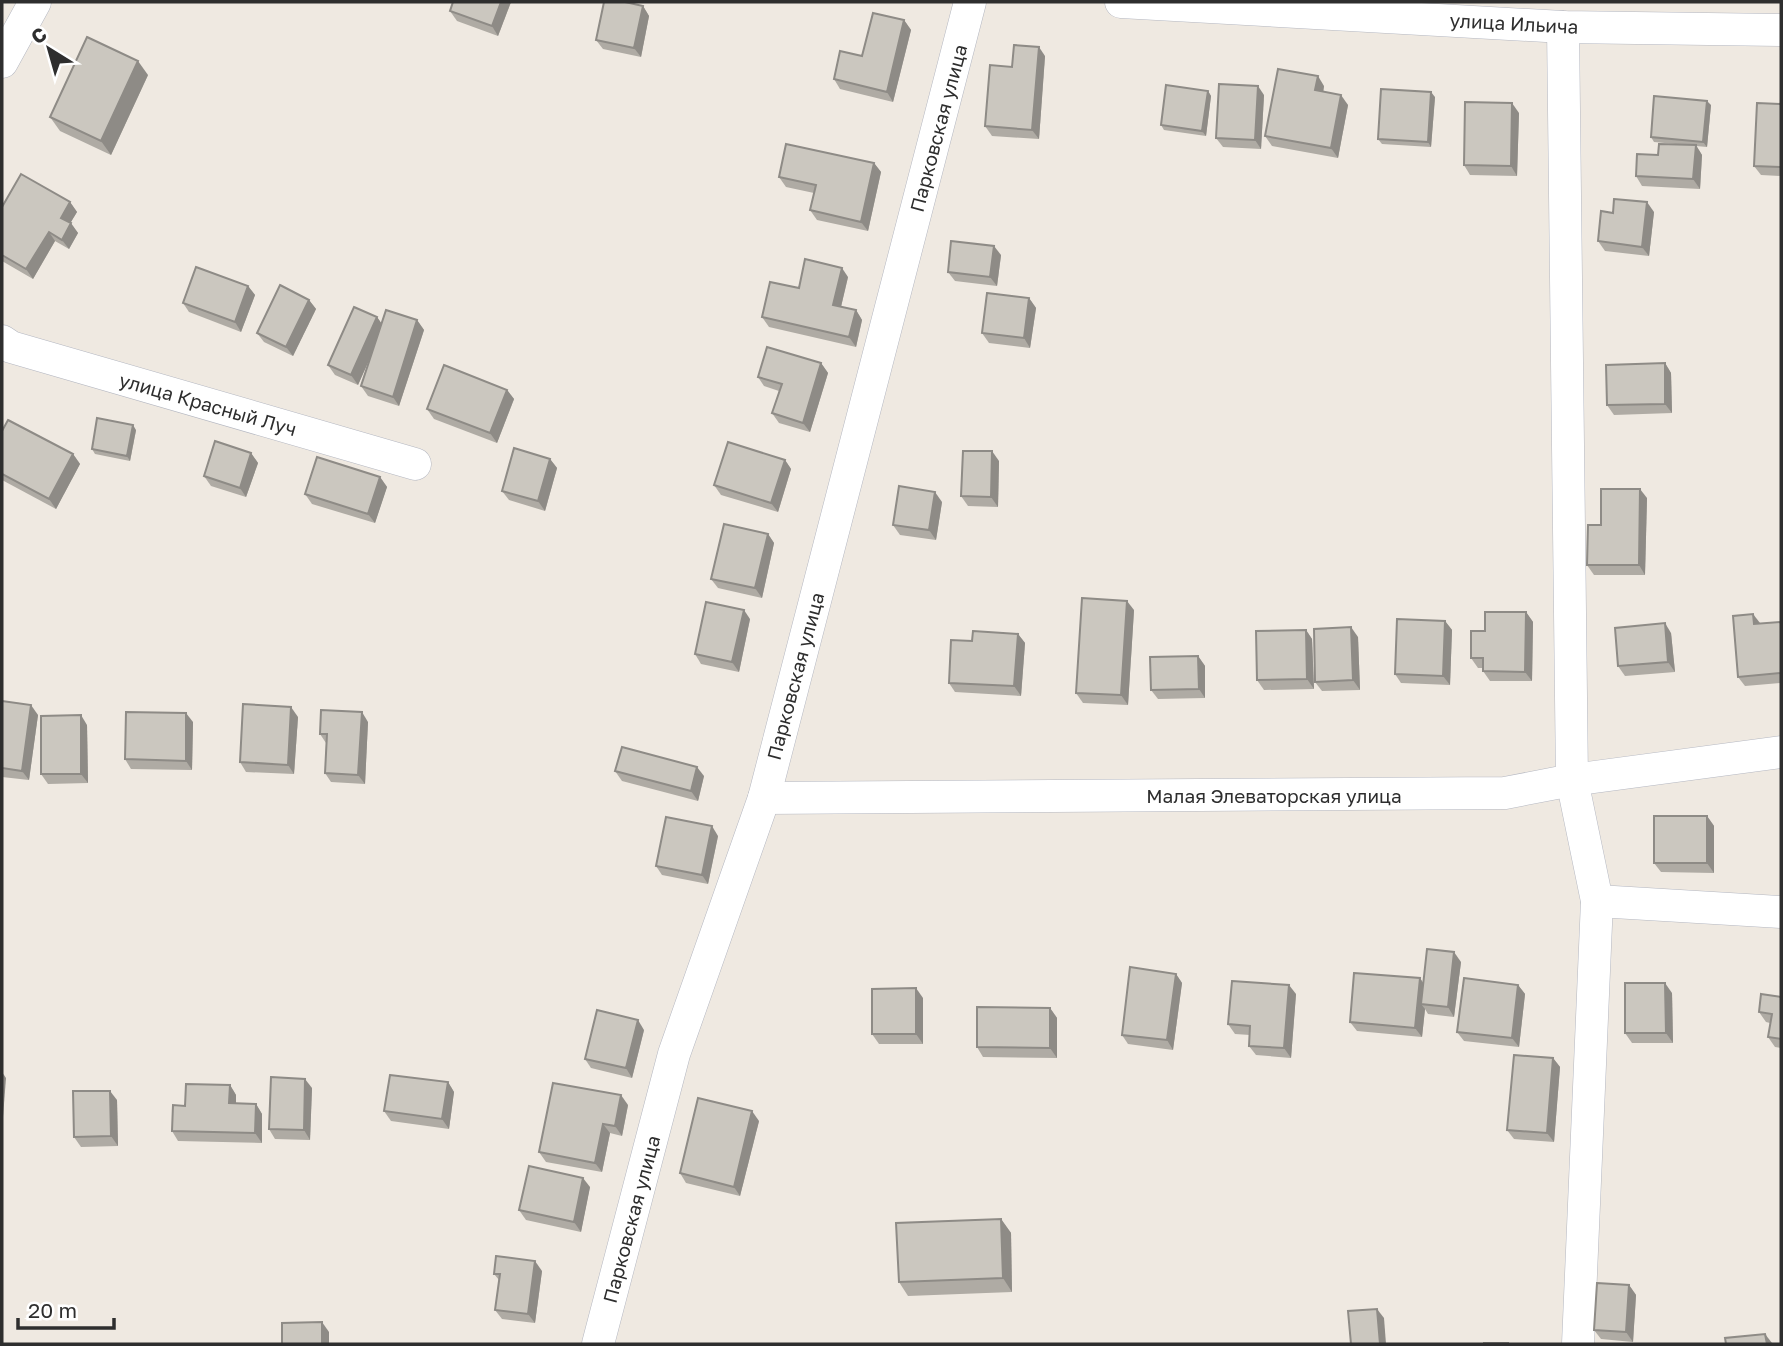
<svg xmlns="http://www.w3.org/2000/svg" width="1783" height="1346" font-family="'Golos Text',sans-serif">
	<rect width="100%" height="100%" fill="#efe9e1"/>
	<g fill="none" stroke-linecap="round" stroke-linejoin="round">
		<g stroke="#b4b7c1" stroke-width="33">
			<g id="minor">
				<path d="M1121,2L1563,27L1781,30"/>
				<path d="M1563,27L1572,780L1597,901L1578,1344"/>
				<path d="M2,62L35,2"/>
				<path d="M2,341L11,347L415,464"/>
				<path d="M764,798L1505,793L1572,780L1781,752"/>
				<path d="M1597,901L1781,912"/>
				<path d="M598,1344L674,1054L764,798L970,2"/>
			</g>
		</g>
		<use href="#minor" stroke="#fff" stroke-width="32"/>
	</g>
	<g fill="#afaba4">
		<path d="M511,2L498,36L457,21L450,11Z"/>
		<path d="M604,2H634L633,4L643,6L649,16L641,57L603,49L596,40Z"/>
		<path d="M904,20L911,30L893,102L840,89L834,79Z"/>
		<path d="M1045,56L1039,139L992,136L985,126L1012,67Z"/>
		<path d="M148,75L111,155L60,131L50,117Z"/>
		<path d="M1324,86L1323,92L1348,105L1338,158L1272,146L1265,136Z"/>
		<path d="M1208,91L1211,96L1206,136L1164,130L1161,125Z"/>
		<path d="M1264,95L1261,149L1223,147L1216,138Z"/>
		<path d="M1435,97L1431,147L1382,144L1378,139Z"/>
		<path d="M1781,104V176L1761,175L1754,166Z"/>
		<path d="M1711,105L1707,147L1696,146L1702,155L1700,189L1642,186L1636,176L1658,155L1686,145L1654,142L1651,137Z"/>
		<path d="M1519,113L1517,176L1470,175L1464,165Z"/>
		<path d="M874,163L881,172L868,231L817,220L810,210L814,193L786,187L779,177Z"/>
		<path d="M70,202L77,212L70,223L78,233L69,249L55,241L33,279L2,261V207Z"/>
		<path d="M1654,212L1649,256L1605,251L1598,241L1613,213Z"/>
		<path d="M1001,255L997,286L955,281L948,272Z"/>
		<path d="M848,277L841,307L856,310L862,320L856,347L769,327L762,317L799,288Z"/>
		<path d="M248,286L255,295L241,332L189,312L183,303Z"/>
		<path d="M1029,298L1036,308L1030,348L989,343L982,333Z"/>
		<path d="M309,300L316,309L293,356L264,342L257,333Z"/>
		<path d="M377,317L381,323L417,320L424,330L399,406L368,396L361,386L371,355L358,385L335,375L328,365Z"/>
		<path d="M821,363L828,373L810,432L779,423L772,413L779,391L764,386L758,377Z"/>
		<path d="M1665,363L1671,373L1672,413L1614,415L1607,405Z"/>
		<path d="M507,390L514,399L497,443L434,419L427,409Z"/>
		<path d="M136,430L130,461L95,454L92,449Z"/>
		<path d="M2,431L73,454L80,464L56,509L2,480Z"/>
		<path d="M251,453L258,463L246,497L211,486L204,476Z"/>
		<path d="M550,459L557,468L545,511L509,500L502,491Z"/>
		<path d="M785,460L791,469L778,512L721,495L714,485Z"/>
		<path d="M999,461L998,507L968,506L961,496Z"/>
		<path d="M380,477L387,487L375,523L312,504L305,494Z"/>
		<path d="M1647,498L1645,575H1594L1587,565L1601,525Z"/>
		<path d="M942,502L936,540L900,535L893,525Z"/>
		<path d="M768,534L774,543L762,598L718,588L711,579Z"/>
		<path d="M1134,610L1128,705L1083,703L1076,693Z"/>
		<path d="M1526,612L1533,622L1532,681H1490L1483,671V668H1478L1471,658L1485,631Z"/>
		<path d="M750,619L739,672L701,664L695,654Z"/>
		<path d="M1445,621L1452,630L1450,685L1401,683L1395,674Z"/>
		<path d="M1781,622V683L1745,686L1738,677L1760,624Z"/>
		<path d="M1306,630L1312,639L1314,689L1264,690L1257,680Z"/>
		<path d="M1671,633L1675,672L1625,676L1618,666Z"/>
		<path d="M1018,634L1025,643L1021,696L955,692L949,683L972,641Z"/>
		<path d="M1358,637L1360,690L1322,691L1315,682Z"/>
		<path d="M1198,656L1205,666V698L1158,699L1151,690Z"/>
		<path d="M2,701L38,715L29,780L2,777Z"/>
		<path d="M298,717L294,774L246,772L240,762Z"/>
		<path d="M193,722L192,770L131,769L125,759Z"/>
		<path d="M368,722L365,784L331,782L325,773L326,743L320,734Z"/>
		<path d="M87,725L88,783L48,784L41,774Z"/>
		<path d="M615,771L704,776L698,801L622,781Z"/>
		<path d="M1707,816L1714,826V873L1661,872L1654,863Z"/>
		<path d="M718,836L708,884L662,875L656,866Z"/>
		<path d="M1461,962L1454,1017L1428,1014L1425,1009L1422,1037L1357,1031L1350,1022L1420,978L1424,984Z"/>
		<path d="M1176,974L1182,983L1173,1050L1128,1044L1122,1035Z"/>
		<path d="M1518,985L1525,994L1519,1047L1464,1041L1457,1032Z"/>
		<path d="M1672,993L1673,1043H1632L1625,1033Z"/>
		<path d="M1296,994L1291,1058L1256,1055L1249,1046L1250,1035L1235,1034L1228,1024Z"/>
		<path d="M1781,997V1048L1775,1047L1768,1037L1770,1023L1766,1022L1759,1012Z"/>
		<path d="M923,998V1044H879L872,1034Z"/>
		<path d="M1050,1008L1057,1018V1058L983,1057L977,1047Z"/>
		<path d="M644,1030L632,1078L591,1068L585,1059Z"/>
		<path d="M1553,1058L1560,1067L1554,1142L1514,1139L1507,1130Z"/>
		<path d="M448,1082L454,1092L449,1129L391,1121L384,1111Z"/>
		<path d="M230,1085L236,1095V1103L256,1104L262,1114V1143L178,1141L172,1131L185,1106Z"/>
		<path d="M312,1088L310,1140L275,1139L269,1129Z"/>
		<path d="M117,1100L118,1146L81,1147L74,1137Z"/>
		<path d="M628,1105L622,1136L610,1133L602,1172L546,1162L539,1152Z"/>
		<path d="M759,1121L740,1196L686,1183L680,1173Z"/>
		<path d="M590,1187L581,1232L526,1220L519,1210Z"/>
		<path d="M1001,1219L1011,1233L1012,1292L908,1296L899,1282Z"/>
		<path d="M542,1271L535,1323L502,1319L495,1310L499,1280L494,1274Z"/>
		<path d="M1629,1285L1636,1295L1633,1342L1601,1339L1594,1330Z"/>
	</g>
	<g fill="#8e8b86">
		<path d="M501,2H511L498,36L492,26Z"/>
		<path d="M643,6L649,16L641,57L634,48Z"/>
		<path d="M904,20L911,30L893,102L887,92Z"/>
		<path d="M1039,47L1045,56L1039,139L1032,130Z"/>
		<path d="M138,61L148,75L111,155L101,141Z"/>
		<path d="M1318,76L1324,86L1322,100L1315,90Z"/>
		<path d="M1258,86L1264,95L1261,149L1255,140Z"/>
		<path d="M1208,91L1211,96L1206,136L1202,131Z"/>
		<path d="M1431,92L1435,97L1431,147L1428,142Z"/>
		<path d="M1341,95L1348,105L1338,158L1331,148Z"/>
		<path d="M1707,101L1711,105L1707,147L1703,142Z"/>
		<path d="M1512,103L1519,113L1517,176L1511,166Z"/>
		<path d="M1696,145L1702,155L1700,189L1693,179Z"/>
		<path d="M874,163L881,172L868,231L861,222Z"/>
		<path d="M70,202L77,212L68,227L61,218Z"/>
		<path d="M1647,202L1654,212L1649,256L1642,247Z"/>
		<path d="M71,223L78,233L69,249L62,240Z"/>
		<path d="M49,232L55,241L33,279L26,269Z"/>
		<path d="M994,246L1001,255L997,286L990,277Z"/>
		<path d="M842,268L848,277L839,315L833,305Z"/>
		<path d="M248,286L255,295L241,332L235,322Z"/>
		<path d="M1029,298L1036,308L1030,348L1024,338Z"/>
		<path d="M309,300L316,309L293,356L286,347Z"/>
		<path d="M856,310L862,320L856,347L849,337Z"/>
		<path d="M377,317L384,327L358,385L351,375Z"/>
		<path d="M417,320L424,330L399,406L393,397Z"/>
		<path d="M821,363L828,373L810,432L803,423Z"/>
		<path d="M1665,363L1671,373L1672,413L1665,404Z"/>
		<path d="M507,390L514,399L497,443L490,433Z"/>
		<path d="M133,425L136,430L130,461L127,456Z"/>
		<path d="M992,451L999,461L998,507L991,497Z"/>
		<path d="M251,453L258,463L246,497L240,488Z"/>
		<path d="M73,454L80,464L56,509L49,499Z"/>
		<path d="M550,459L557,468L545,511L538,501Z"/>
		<path d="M785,460L791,469L778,512L771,503Z"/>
		<path d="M380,477L387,487L375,523L368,514Z"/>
		<path d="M1640,489L1647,498L1645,575L1639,565Z"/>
		<path d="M935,492L942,502L936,540L929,530Z"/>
		<path d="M768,534L774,543L762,598L755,588Z"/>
		<path d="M1127,601L1134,610L1128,705L1121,695Z"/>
		<path d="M744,610L750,619L739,672L732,662Z"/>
		<path d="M1526,612L1533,622L1532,681L1525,672Z"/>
		<path d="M1753,614L1760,623L1754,624Z"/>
		<path d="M1445,621L1452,630L1450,685L1443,676Z"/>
		<path d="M1665,623L1671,633L1675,672L1668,662Z"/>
		<path d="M1351,627L1358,637L1360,690L1353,680Z"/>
		<path d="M1306,630L1312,639L1314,689L1307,679Z"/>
		<path d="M1018,634L1025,643L1021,696L1014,686Z"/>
		<path d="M1198,656L1205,666V698L1199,689Z"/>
		<path d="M31,705L38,715L29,780L22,771Z"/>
		<path d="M291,707L298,717L294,774L288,765Z"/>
		<path d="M362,712L368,722L365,784L358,775Z"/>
		<path d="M186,713L193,722L192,770L186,761Z"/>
		<path d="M81,715L87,725L88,783L81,774Z"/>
		<path d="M697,767L704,776L698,801L691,791Z"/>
		<path d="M1707,816L1714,826V873L1707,863Z"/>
		<path d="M712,826L718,836L708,884L702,875Z"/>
		<path d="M1454,952L1461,962L1454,1017L1448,1007Z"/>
		<path d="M1176,974L1182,983L1173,1050L1167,1040Z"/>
		<path d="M1420,978L1426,988L1421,1004L1425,1009L1422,1037L1415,1028Z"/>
		<path d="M1665,983L1672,993L1673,1043L1666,1033Z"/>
		<path d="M1289,985L1296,994L1291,1058L1284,1048Z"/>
		<path d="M1518,985L1525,994L1519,1047L1512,1038Z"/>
		<path d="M916,988L923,998V1044L916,1034Z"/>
		<path d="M1050,1008L1057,1018V1058L1050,1048Z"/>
		<path d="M638,1020L644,1030L632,1078L626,1068Z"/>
		<path d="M1553,1058L1560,1067L1554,1142L1547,1133Z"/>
		<path d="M2,1072L6,1078L2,1130Z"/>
		<path d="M305,1079L312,1088L310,1140L304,1130Z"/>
		<path d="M448,1082L454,1092L449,1129L442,1119Z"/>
		<path d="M230,1085L236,1095V1113L229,1103Z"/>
		<path d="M110,1091L117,1100L118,1146L111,1136Z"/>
		<path d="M621,1095L628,1105L622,1136L615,1126Z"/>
		<path d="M256,1104L262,1114V1143L255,1133Z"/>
		<path d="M752,1111L759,1121L740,1196L734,1187Z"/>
		<path d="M603,1124L610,1133L602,1172L595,1163Z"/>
		<path d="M583,1178L590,1187L581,1232L574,1222Z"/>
		<path d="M1001,1219L1011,1233L1012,1292L1003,1278Z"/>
		<path d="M535,1261L542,1271L535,1323L528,1314Z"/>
		<path d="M1629,1285L1636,1295L1633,1342L1626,1332Z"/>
		<path d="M1377,1309L1384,1318L1386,1344H1380Z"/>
		<path d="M322,1322L329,1332V1344H322Z"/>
		<path d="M1765,1334L1772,1343V1344H1767Z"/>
	</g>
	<g fill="#cbc7bf" stroke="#8e8b86" stroke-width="2">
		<path d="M453,2H501L492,26L450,11Z"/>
		<path d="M604,2H625L643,6L634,48L596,40Z"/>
		<path d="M873,13L904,20L887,92L834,79L840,51L862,56Z"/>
		<path d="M87,37L138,61L101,141L50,117Z"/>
		<path d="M1014,45L1039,47L1032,130L985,126L990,65L1012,67Z"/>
		<path d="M1278,69L1318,76L1315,90L1341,95L1331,148L1265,136Z"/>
		<path d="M1219,84L1258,86L1255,140L1216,138Z"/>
		<path d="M1166,85L1208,91L1202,131L1161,125Z"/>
		<path d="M1381,89L1431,92L1428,142L1378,139Z"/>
		<path d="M1654,96L1707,101L1703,142L1651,137Z"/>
		<path d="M1465,102L1512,103L1511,166L1464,165Z"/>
		<path d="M1757,103L1781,104V167L1754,166Z"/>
		<path d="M786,144L874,163L861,222L810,210L816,185L779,177Z"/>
		<path d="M1659,144L1696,145L1693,179L1636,176L1637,154L1658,155Z"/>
		<path d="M21,174L70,202L61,218L71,223L62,240L49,232L26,269L2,255V207Z"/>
		<path d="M1614,199L1647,202L1642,247L1598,241L1601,211L1613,213Z"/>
		<path d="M951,241L994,246L990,277L948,272Z"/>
		<path d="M805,259L842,268L833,305L856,310L849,337L762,317L770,282L799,288Z"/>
		<path d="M196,267L248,286L235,322L183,303Z"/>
		<path d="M280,285L309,300L286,347L257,333Z"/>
		<path d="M987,293L1029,298L1024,338L982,333Z"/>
		<path d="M354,307L377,317L351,375L328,365Z"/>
		<path d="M386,310L417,320L393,397L361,386Z"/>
		<path d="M767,347L821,363L803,423L772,413L782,384L758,377Z"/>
		<path d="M1665,363V404L1607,405L1606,365Z"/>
		<path d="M444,365L507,390L490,433L427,409Z"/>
		<path d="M97,418L133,425L127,456L92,449Z"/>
		<path d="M8,420L73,454L49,499L2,474V431Z"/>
		<path d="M215,441L251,453L240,488L204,476Z"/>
		<path d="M728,442L785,460L771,503L714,485Z"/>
		<path d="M514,448L550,459L538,501L502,491Z"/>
		<path d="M963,451H992L991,497L961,496Z"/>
		<path d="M317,457L380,477L368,514L305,494Z"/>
		<path d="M899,486L935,492L929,530L893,525Z"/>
		<path d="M1601,489H1640L1639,565H1587L1588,525H1601Z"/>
		<path d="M724,524L768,534L755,588L711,579Z"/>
		<path d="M1082,598L1127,601L1121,695L1076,693Z"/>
		<path d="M706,602L744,610L732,662L695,654Z"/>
		<path d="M1485,612H1526L1525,672L1483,671V658H1471V631H1485Z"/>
		<path d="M1753,614L1754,624L1781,622V673L1738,677L1733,616Z"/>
		<path d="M1397,619L1445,621L1443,676L1395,674Z"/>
		<path d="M1665,623L1668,662L1618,666L1615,628Z"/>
		<path d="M1351,627L1353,680L1315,682L1314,629Z"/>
		<path d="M1306,630L1307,679L1257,680L1256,631Z"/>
		<path d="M973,631L1018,634L1014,686L949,683L951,640L972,641Z"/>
		<path d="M1198,656L1199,689L1151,690L1150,657Z"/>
		<path d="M2,701L31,705L22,771L2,768Z"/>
		<path d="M243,704L291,707L288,765L240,762Z"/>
		<path d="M321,710L362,712L358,775L325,773L327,734H320Z"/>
		<path d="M126,712L186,713V761L125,759Z"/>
		<path d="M81,715V774H41V716Z"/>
		<path d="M622,747L697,767L691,791L615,771Z"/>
		<rect x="1654" y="816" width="53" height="47"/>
		<path d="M666,817L712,826L702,875L656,866Z"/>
		<path d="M1427,949L1454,952L1448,1007L1421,1004Z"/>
		<path d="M1130,967L1176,974L1167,1040L1122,1035Z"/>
		<path d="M1354,973L1420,978L1415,1028L1350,1022Z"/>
		<path d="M1464,978L1518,985L1512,1038L1457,1032Z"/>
		<path d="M1232,981L1289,985L1284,1048L1249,1046L1250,1026L1228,1024Z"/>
		<path d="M1625,983H1665L1666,1033H1625Z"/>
		<path d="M916,988V1034H872V989Z"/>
		<path d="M1761,994L1781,997V1039L1768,1037L1772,1014L1759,1012Z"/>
		<path d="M977,1007L1050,1008V1048L977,1047Z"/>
		<path d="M597,1010L638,1020L626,1068L585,1059Z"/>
		<path d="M1514,1055L1553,1058L1547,1133L1507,1130Z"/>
		<path d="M390,1075L448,1082L442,1119L384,1111Z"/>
		<path d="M271,1077L305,1079L304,1130L269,1129Z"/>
		<path d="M553,1083L621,1095L615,1126L603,1124L595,1163L539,1152Z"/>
		<path d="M186,1084L230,1085L229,1103L256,1104L255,1133L172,1131L173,1105L185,1106Z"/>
		<path d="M73,1091H110L111,1136L74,1137Z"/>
		<path d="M698,1098L752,1111L734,1187L680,1173Z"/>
		<path d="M529,1166L583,1178L574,1222L519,1210Z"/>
		<path d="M1001,1219L1003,1278L899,1282L896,1223Z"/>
		<path d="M496,1256L535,1261L528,1314L495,1310L500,1274H494Z"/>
		<path d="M1597,1283L1629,1285L1626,1332L1594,1330Z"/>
		<path d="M1377,1309L1380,1344H1351L1348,1311Z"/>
		<path d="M322,1322V1344H282V1323Z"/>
		<path d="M1765,1334L1767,1344H1726L1725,1338Z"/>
		<rect x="1484" y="1343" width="24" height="1"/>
	</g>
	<g text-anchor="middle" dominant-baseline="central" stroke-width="5" stroke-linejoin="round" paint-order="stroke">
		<g font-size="19" fill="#2e2e2e" stroke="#fff">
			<text transform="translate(1514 23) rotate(3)">улица Ильича</text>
			<text transform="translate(938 128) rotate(-75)">Парковская улица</text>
			<text transform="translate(208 404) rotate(16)">улица Красный Луч</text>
			<text transform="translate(795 676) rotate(-75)">Парковская улица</text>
			<text x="1274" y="795">Малая Элеваторская улица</text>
			<text transform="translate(631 1219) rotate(-75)">Парковская улица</text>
		</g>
	</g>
	<rect width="1783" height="1346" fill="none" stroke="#2e2e2e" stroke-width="7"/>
	<g transform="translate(49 49) rotate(323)" stroke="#ffffff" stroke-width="5" paint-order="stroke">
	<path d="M0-5L12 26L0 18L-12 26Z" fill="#2e2e2e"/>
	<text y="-10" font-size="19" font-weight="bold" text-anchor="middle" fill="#2e2e2e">С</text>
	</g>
	<path d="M18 1318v10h96v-10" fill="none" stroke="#2e2e2e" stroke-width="3.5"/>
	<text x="28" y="1318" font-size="21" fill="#2e2e2e" stroke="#ffffff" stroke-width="5" paint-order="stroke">20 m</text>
</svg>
